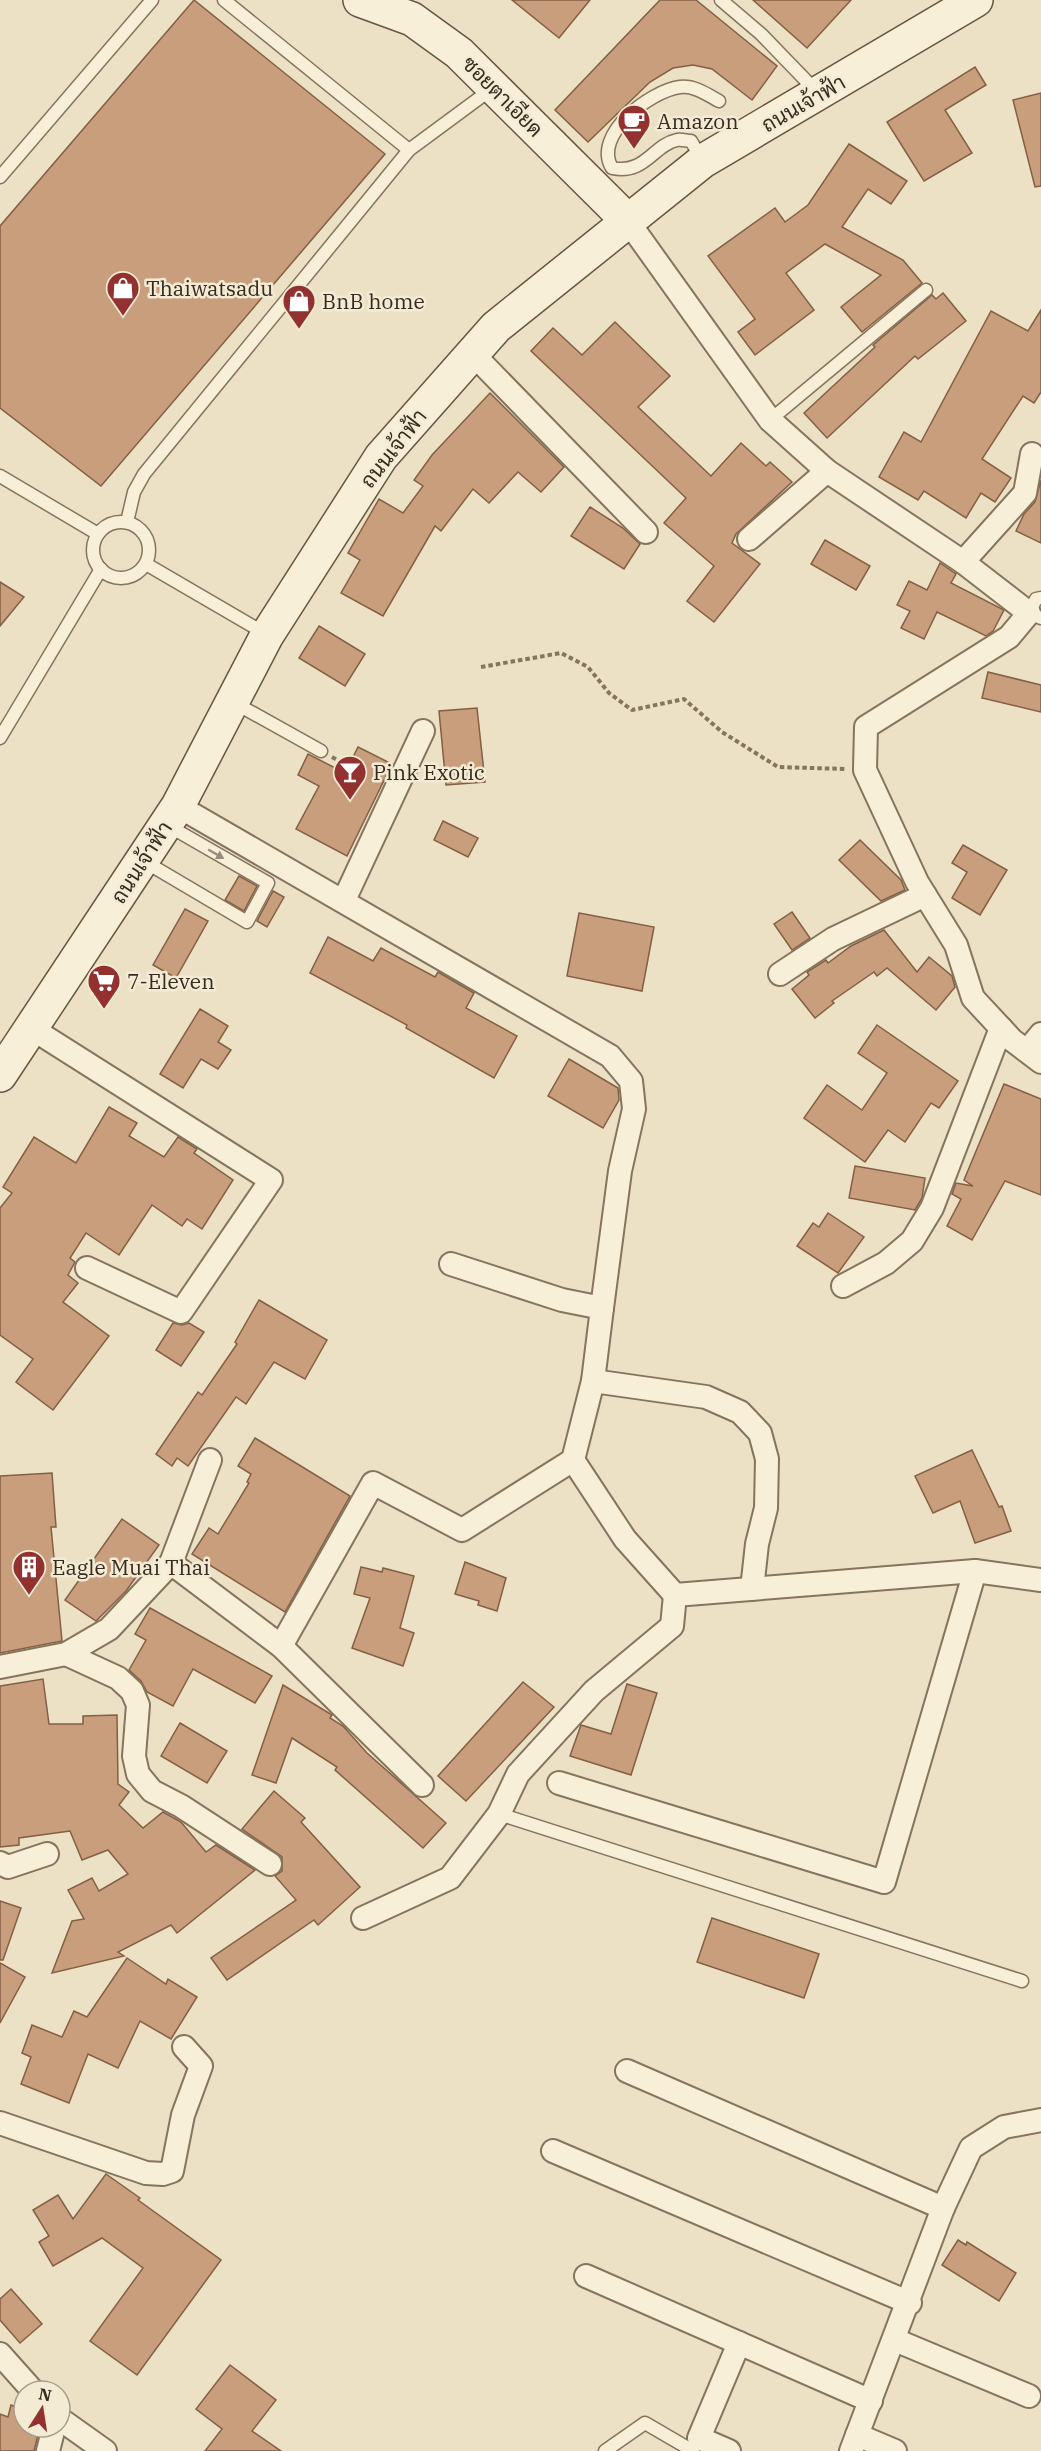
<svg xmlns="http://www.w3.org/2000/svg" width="1041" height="2451" font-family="'IBM Plex Serif',Sarabun,serif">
	<rect width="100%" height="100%" fill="#ece1c5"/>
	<g fill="#c89e7d" stroke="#845f43" stroke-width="1.5">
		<path d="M194,0L385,154L101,486L0,408V226Z"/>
		<path d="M512,0H590L559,38Z"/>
		<path d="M660,0H696L777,66L752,100L712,69L693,65L673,68L650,82L588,142L555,110Z"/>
		<path d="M753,0H851L807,48Z"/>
		<path d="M975,67L986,85L945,110L972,153L924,181L887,122Z"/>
		<path d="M1041,93V186L1035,187L1013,100Z"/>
		<path d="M849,144L907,181L891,204L868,189L842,227L903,260L922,283L862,332L841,307L881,275L825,244L786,273L814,310L755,355L738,332L755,319L708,256L775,208L785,222L808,205Z"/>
		<path d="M943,293L966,321L918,359L915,356L827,438L804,413L875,347L873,345L932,295L936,299Z"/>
		<path d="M1041,310V392L1034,403L1023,396L982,459L1011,478L995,502L981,493L966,518L924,491L918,500L879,477L904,432L921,442L991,311L1028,331Z"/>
		<path d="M615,322L670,376L638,407L711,476L741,443L766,466L770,462L792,482L736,534L732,543L760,564L714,622L687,601L714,566L664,523L686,498L531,351L553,328L582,355Z"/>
		<path d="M490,393L564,467L541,492L518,472L489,503L473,489L441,531L435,526L383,616L341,593L360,560L348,553L379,499L403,513L423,486L414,480L432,455Z"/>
		<path d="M1041,480V543L1016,531L1024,514L1035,502Z"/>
		<path d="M590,507L623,528L640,544L624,569L571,536Z"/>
		<path d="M825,540L870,566L856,590L811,564Z"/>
		<path d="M940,563L956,574L951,583L1004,610L993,631L986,636L937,612L924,639L901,628L910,611L897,605L909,581L927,590Z"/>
		<path d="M0,582L24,597L0,626Z"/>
		<path d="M319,626L365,654L345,686L299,658Z"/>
		<path d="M988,672L1041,685V712L982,698Z"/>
		<path d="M477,708L485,782L446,785L439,711Z"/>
		<path d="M358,747L392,764L347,856L296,829L319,786L298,775L308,754L345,773Z"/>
		<path d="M443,821L478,838L468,857L434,840Z"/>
		<path d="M860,840L901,880L905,890L881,901L839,860Z"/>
		<path d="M963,845L1007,870L980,915L952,898L967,872L952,863Z"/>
		<path d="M239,876L257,886L244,911L225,900Z"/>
		<path d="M273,891L284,897L267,927L257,921Z"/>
		<path d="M185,909L208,921L176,978L153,965Z"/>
		<path d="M792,912L810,938L792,950L774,924Z"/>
		<path d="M579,913L654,927L642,991L567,976Z"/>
		<path d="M884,930L917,972L929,957L952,976L955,987L936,1010L887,968L877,976L874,972L832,1001L834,1003L815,1018L792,989L809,975L807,972L826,960L828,963L851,946Z"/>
		<path d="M328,937L373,961L381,948L435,977L438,972L474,993L466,1008L517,1036L494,1078L406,1028L407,1025L310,973Z"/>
		<path d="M200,1009L228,1026L218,1042L231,1050L218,1069L201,1059L183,1088L160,1074Z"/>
		<path d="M877,1025L958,1081L939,1108L931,1103L905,1142L888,1130L865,1162L804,1118L827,1085L862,1110L887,1073L858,1053Z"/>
		<path d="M569,1059L618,1088L619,1100L603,1128L548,1096Z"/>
		<path d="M1004,1084L1041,1099V1195L1005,1181L972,1240L947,1226L961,1199L952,1194L956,1183L973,1186L964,1180Z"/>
		<path d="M109,1107L137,1123L129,1136L164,1157L178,1137L197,1149L194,1153L233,1180L202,1229L187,1219L182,1226L152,1205L119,1255L86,1233L70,1258L75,1262L68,1275L78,1283L63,1302L109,1336L53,1410L16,1382L33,1359L0,1335V1208L12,1193L3,1187L34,1137L76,1163Z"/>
		<path d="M855,1166L925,1178L922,1198L915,1210L849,1198Z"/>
		<path d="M828,1213L864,1237L838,1273L797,1246L813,1223L819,1227Z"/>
		<path d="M259,1300L327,1340L305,1379L274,1362L246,1404L236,1397L188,1466L177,1458L172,1466L156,1454L198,1392L202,1395L237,1344L235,1342Z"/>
		<path d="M173,1323L182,1325L189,1323L204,1332L181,1366L156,1350Z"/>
		<path d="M255,1438L350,1496L285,1612L192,1554L209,1528L218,1534L249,1483L247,1482L251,1474L238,1466Z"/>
		<path d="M972,1450L999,1507L1002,1506L1011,1531L975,1543L960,1501L933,1513L915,1476Z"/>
		<path d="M52,1473L56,1527H51L62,1641L0,1653V1476Z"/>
		<path d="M122,1519L159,1545L126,1591L96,1621L65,1600Z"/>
		<path d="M465,1562L506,1578L497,1611L478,1605L479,1601L455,1594Z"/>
		<path d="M361,1567L382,1572L383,1568L414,1576L400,1628L414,1633L403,1666L352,1648L370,1598L354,1594Z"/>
		<path d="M150,1608L272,1676L255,1703L193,1669L173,1706L147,1692L141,1681L129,1670L146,1640L135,1634Z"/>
		<path d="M43,1679L49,1724H83V1716L117,1715L118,1784L129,1792L119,1805L143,1828L163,1812L181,1822L206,1852L216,1845L255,1870L177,1933L171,1925L118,1952L124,1956L52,1973L72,1921L84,1919L68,1890L92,1878L99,1891L128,1874L108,1850L82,1860L70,1831L19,1838V1845L0,1847V1686Z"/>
		<path d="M523,1682L554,1707L466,1801L438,1776Z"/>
		<path d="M627,1684L657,1693L631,1775L570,1756L581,1725L611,1734Z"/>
		<path d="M283,1685L332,1715L330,1718L343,1726L367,1753L446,1823L423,1848L335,1770L337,1767L292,1738L276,1783L252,1775Z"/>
		<path d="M180,1723L227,1751L207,1783L161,1756Z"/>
		<path d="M274,1791L305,1818L301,1822L360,1887L318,1925L314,1920L227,1980L211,1958L296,1900L275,1876L282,1871V1857L242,1829Z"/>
		<path d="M0,1901L21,1908L3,1960H0Z"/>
		<path d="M712,1918L819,1954L804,1998L697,1962Z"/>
		<path d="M127,1958L166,1984L168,1979L197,1997L171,2039L140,2021L118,2068L88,2054L69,2103L21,2084L31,2057L22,2053L32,2025L62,2037L74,2011L87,2017Z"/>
		<path d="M0,1963L25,1977L0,2023Z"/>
		<path d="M106,2174L140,2198L138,2200L221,2260L137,2375L90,2341L143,2268L102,2238L53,2266L39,2242L49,2236L33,2210L58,2195L73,2219Z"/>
		<path d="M958,2240L966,2245L967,2242L1016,2273L999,2301L942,2265Z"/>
		<path d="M11,2289L42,2324L20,2343L0,2320V2299Z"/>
		<path d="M230,2365L276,2400L252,2431L281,2451H205L222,2429L196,2409Z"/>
		<path d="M11,2405L24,2410V2427H40L34,2451H0V2414L8,2417Z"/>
	</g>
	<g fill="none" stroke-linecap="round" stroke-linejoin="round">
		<g stroke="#86745c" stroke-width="15">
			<g id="lane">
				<path d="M224,0L409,150"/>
				<path d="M721,0L761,34L817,92"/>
				<path d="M703,161L691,141C687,141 681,139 677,140C653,145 645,175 612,168C592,135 650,91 680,87C694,85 708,95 719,101"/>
				<path d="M0,177L152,0"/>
				<path d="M770,420L926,290"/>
				<path d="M0,476L98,534"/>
				<path d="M127,522L134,492L144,474L409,150L493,88"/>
				<circle cx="121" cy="550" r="28"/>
				<path d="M146,564L266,634"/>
				<path d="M1041,598L1036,599L1029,613L1041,618"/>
				<path d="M233,702L321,751"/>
				<path d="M0,738L101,569"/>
				<path d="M142,860L247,922L268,883L167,825"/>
				<path d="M499,1814L1022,1981"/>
				<path d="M605,2451L645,2423L693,2451"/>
			</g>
		</g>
		<g stroke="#86745c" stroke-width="26">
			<g id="street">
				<path d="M627,220L770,420L827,471L963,562L1029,613L1009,637L866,727L865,770L917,882L956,945L973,998L1012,1040L1041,1062"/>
				<path d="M473,354L646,532"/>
				<path d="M749,539L827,471"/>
				<path d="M963,562L1025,493L1032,454"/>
				<path d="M178,806L610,1056L631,1081L634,1109L620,1171L602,1308"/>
				<path d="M344,900L423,731"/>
				<path d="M780,974L833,939L925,895"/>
				<path d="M31,1028L271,1180L181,1312L87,1268"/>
				<path d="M1027,1051L1041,1034"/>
				<path d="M843,1286L886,1263L912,1241L932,1208L1001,1028"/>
				<path d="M593,1381L706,1397L740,1412L760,1433L767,1459L766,1508L757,1544L752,1589"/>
				<path d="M573,1460L625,1539L675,1595L975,1571L1041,1580"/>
				<path d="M171,1563L281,1646L422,1785"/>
				<path d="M281,1646L373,1483L462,1530L573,1460L593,1381L602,1308L562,1300L451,1264"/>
				<path d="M66,1654L118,1678L132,1691L138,1705L134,1756L138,1774L152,1791L181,1806L270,1864"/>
				<path d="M0,1667L66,1654L109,1629L171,1563L210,1460"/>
				<path d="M559,1783L884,1882L975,1571"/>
				<path d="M0,1863L8,1867L47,1854"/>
				<path d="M363,1918L450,1878L499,1814L518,1774L594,1691L672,1626L675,1595"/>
				<path d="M627,2071L943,2208"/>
				<path d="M0,2123L146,2173L163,2174L172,2171L183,2115L201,2066L184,2047"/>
				<path d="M553,2151L910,2303"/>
				<path d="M586,2276L871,2401"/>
				<path d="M895,2340L1029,2396"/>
				<path d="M0,2354L33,2391"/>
				<path d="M60,2419L105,2451"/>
				<path d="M857,2435L895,2451"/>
				<path d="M48,2451L54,2427"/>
				<path d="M729,2451L699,2438L739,2343"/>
				<path d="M851,2451L943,2208L971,2148L1004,2127L1041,2120"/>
			</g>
		</g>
		<g stroke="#68553f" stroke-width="36">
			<g id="secondary">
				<path d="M360,0L412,19L459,53L627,220"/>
				<path d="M0,1075L178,806L267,635L381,457L496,327L703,161L976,0"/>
			</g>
		</g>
		<g stroke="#86745c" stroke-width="4" stroke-dasharray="4.5 3" stroke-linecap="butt">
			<path d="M481,667L561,653L588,667L609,693L632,710L684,699L722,732L778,767L846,769"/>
			<path d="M332,757L348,766"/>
		</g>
		<use href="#lane" stroke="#f7efd8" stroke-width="12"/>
		<use href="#street" stroke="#f7efd8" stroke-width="22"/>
		<use href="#secondary" stroke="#f7efd8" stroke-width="33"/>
	</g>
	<defs><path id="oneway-solid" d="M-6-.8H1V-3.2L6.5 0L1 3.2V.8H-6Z" transform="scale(1.5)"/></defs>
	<use fill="#978d7c" href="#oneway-solid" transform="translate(216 854) rotate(30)"/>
	<defs>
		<g id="cafe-pin" transform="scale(1.725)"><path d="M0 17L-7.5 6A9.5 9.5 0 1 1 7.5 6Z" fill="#92312f" stroke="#f4ebd4"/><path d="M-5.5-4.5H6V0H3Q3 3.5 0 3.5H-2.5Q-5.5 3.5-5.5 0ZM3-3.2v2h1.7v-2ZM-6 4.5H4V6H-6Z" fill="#fff"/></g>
		<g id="shop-pin" transform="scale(1.725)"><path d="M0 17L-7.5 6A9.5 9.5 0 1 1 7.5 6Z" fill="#92312f" stroke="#f4ebd4"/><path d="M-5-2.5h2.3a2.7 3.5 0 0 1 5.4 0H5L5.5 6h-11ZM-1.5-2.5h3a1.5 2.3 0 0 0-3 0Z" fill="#fff"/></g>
		<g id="bar-pin" transform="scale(1.725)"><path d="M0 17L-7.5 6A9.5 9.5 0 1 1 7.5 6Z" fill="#92312f" stroke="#f4ebd4"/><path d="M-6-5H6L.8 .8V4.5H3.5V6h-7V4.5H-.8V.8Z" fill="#fff"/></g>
		<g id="supermarket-pin" transform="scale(1.725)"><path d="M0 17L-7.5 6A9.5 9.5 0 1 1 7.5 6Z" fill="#92312f" stroke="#f4ebd4"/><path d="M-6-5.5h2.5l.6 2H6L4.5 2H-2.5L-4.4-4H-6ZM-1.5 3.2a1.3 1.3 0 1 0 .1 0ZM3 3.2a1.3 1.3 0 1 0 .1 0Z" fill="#fff"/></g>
		<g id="building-pin" transform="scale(1.725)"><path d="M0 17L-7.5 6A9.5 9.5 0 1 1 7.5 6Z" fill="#92312f" stroke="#f4ebd4"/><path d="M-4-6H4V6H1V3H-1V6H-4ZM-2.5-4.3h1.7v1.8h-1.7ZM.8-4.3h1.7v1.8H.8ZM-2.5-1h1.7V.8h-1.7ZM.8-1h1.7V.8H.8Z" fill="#fff"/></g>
	</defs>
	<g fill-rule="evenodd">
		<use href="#cafe-pin" x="634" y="121"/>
		<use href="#shop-pin" x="123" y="288"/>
		<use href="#shop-pin" x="299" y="301"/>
		<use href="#bar-pin" x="350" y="772"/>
		<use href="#supermarket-pin" x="104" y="981"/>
		<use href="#building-pin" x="29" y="1567"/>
	</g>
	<g text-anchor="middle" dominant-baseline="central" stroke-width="5" stroke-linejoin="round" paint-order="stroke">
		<g font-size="21" fill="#372b1f" stroke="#f4ebd4">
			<text transform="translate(503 96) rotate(45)">ซอยตาเอียด</text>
			<text transform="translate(803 103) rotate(-30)">ถนนเจ้าฟ้า</text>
			<text transform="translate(393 448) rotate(-52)">ถนนเจ้าฟ้า</text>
			<text transform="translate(141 862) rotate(-57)">ถนนเจ้าฟ้า</text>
		</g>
		<g font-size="21" fill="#372b1f" stroke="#f4ebd4" text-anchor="start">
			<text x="657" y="121">Amazon</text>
			<text x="146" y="288">Thaiwatsadu</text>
			<text x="322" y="301">BnB home</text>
			<text x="373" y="772">Pink Exotic</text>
			<text x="127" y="981">7-Eleven</text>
			<text x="52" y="1567">Eagle Muai Thai</text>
		</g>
	</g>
	<g transform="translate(42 2409) rotate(12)"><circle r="28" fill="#f4ebd4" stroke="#a89e8c" stroke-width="1.5"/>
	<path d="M0-4.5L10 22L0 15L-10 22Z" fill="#92312f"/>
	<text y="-9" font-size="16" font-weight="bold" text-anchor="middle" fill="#372b1f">N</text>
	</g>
</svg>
